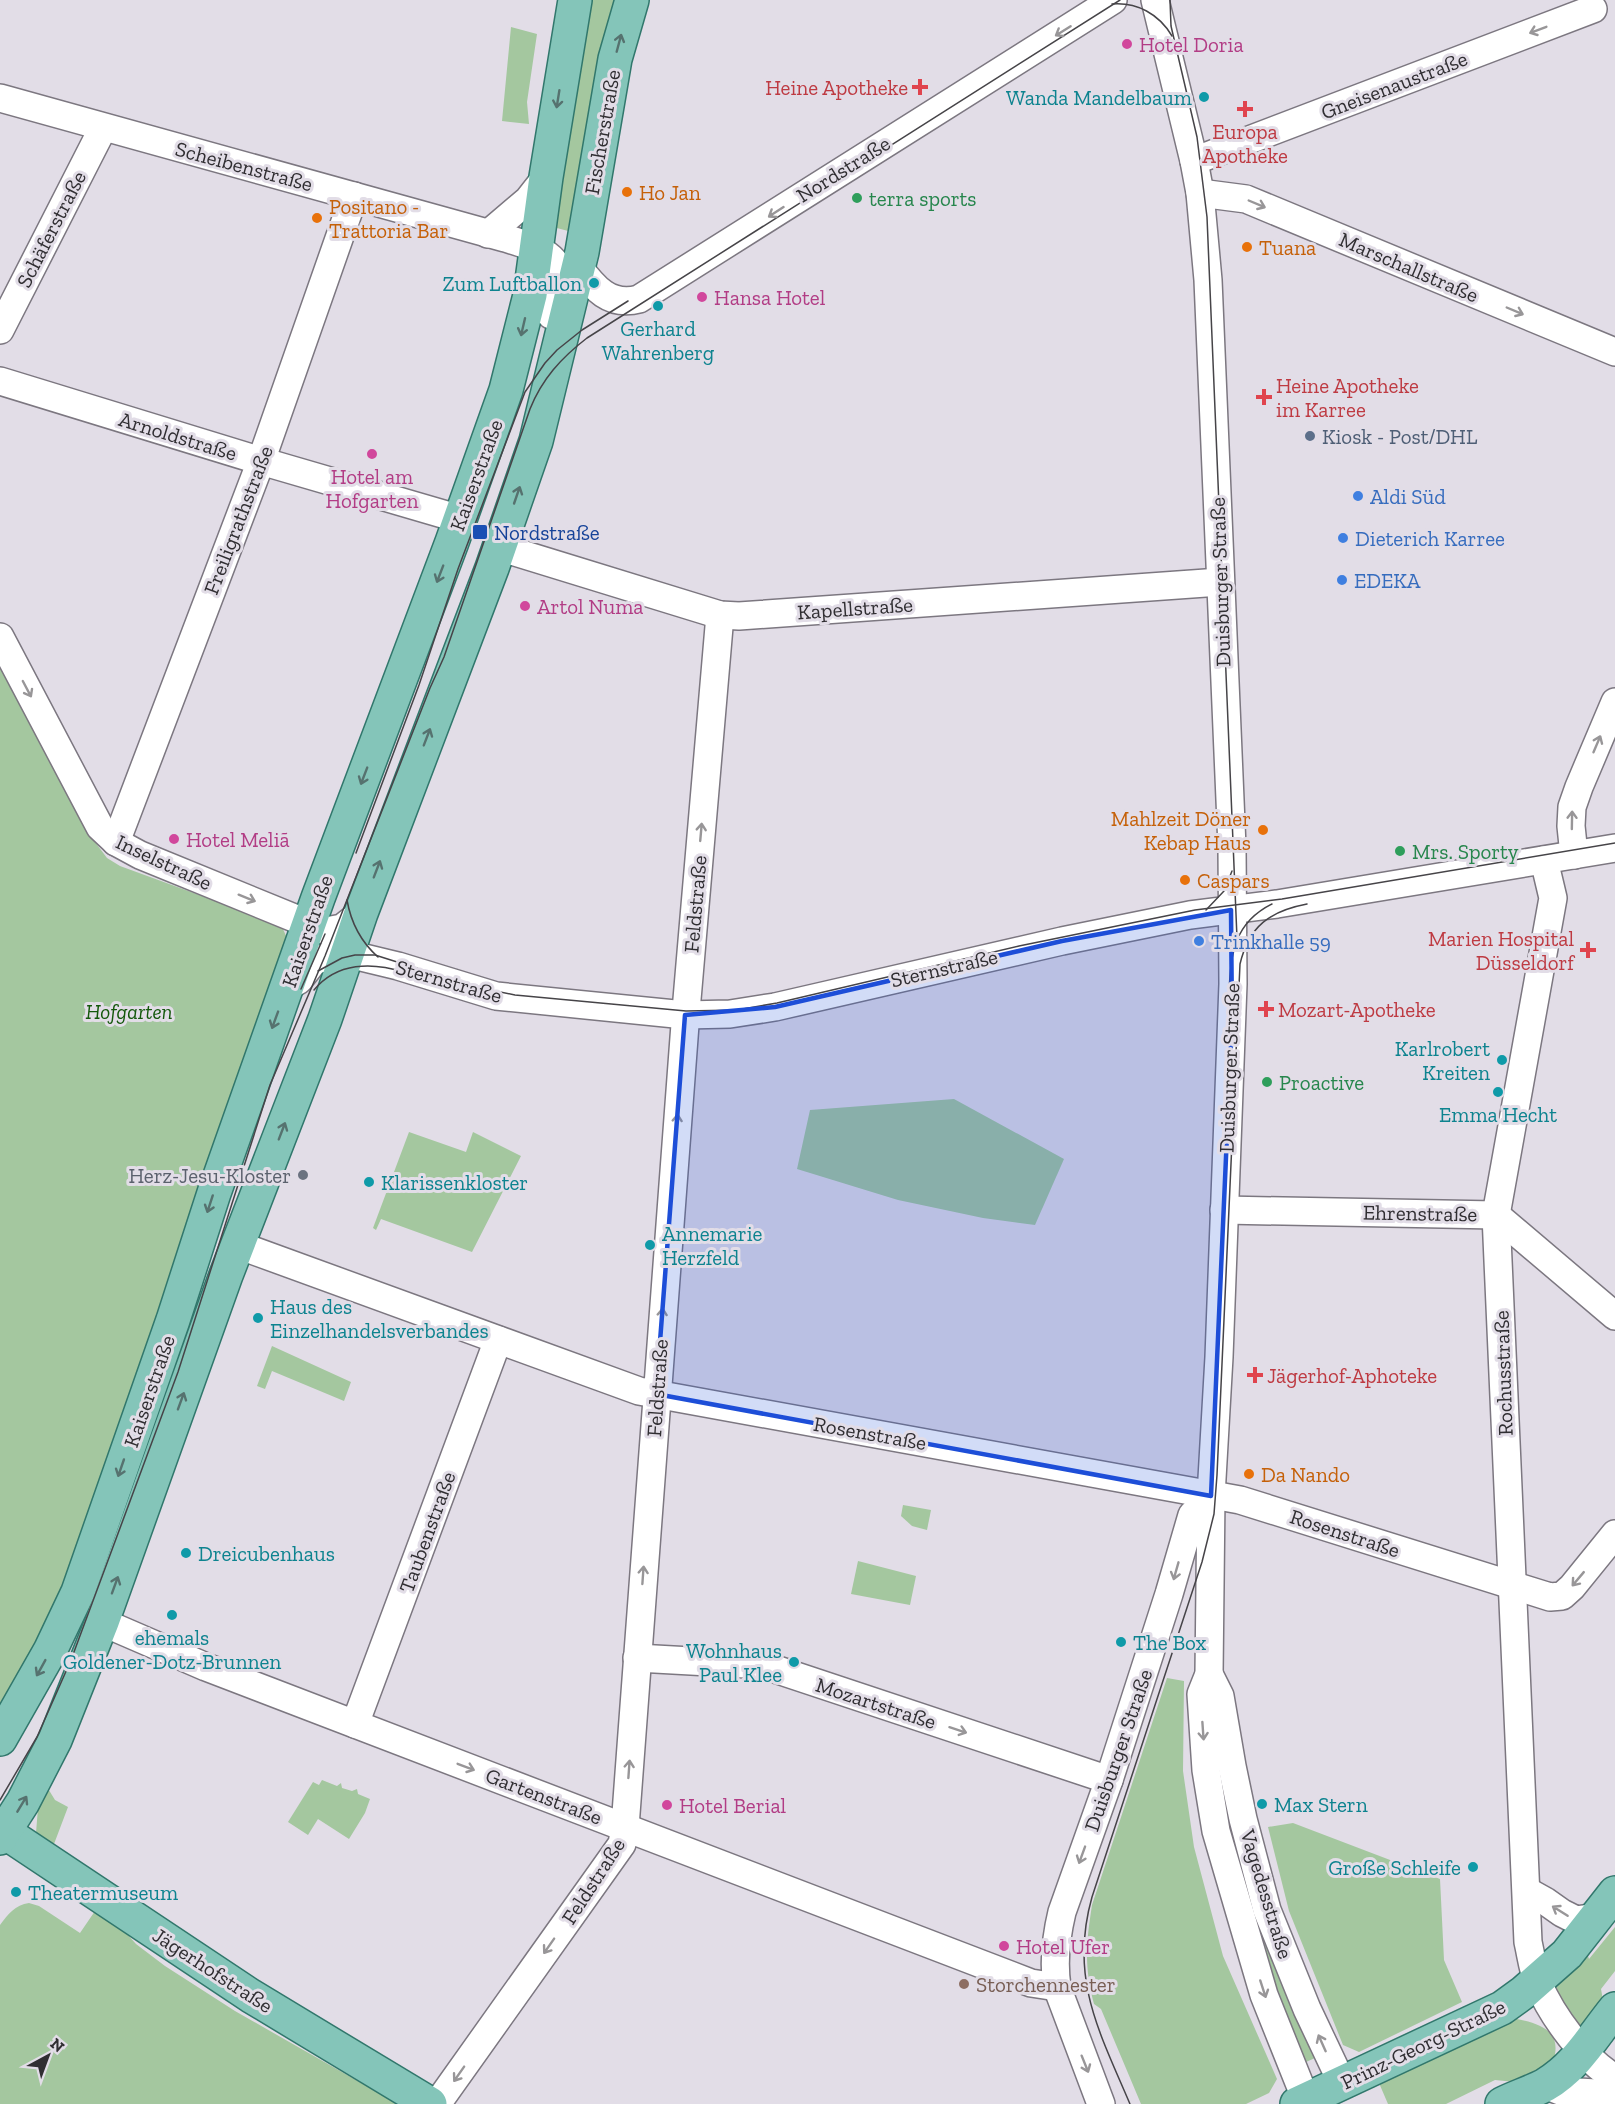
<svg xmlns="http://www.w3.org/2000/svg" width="1615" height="2104" font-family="'Zilla Slab',serif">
	<rect width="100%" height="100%" fill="#e2dde7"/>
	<g fill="#a4c79f">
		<path d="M588,0H616L572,232L553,227Z"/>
		<path d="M511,27L537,34L527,102L529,124L502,121Z"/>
		<path d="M0,662L89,834L107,858L120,866L276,923L283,929L287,938L67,1580L21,1674L0,1708Z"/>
		<path d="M954,1099L1064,1159L1035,1225L983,1218L898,1200L797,1169L810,1110Z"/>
		<path d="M409,1132L466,1152L473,1132L521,1156L472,1252L381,1219L376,1230L373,1228Z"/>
		<path d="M272,1346L351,1382L344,1401L272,1371L265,1389L257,1386Z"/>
		<path d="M903,1505L931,1510L927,1530L912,1526L901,1516Z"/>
		<path d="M858,1561L916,1576L910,1605L851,1594Z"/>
		<path d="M1167,1678L1184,1681L1183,1771L1194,1847L1223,1956L1277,2079L1269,2093L1246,2104H1141L1101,2009L1094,2004C1084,1966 1086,1944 1092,1905Z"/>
		<path d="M1224,1775L1315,2058L1306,2062L1269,1978L1213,1776Z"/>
		<path d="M322,1780L337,1786L341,1783L342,1788L352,1791L357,1789L358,1794L370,1799L365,1813L349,1839L318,1819L308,1835L288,1822L313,1782L319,1785Z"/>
		<path d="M47,1787L55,1800L68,1807L54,1844L36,1833L38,1808Z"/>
		<path d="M1293,1823L1440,1879L1444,1960L1462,2002L1359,2052L1343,2045L1289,1911L1268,1827Z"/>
		<path d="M29,1903L39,1906L80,1933L95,1911L128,1935L136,1944L165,1966L235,2011L398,2104H0V1925C8,1914 15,1905 29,1903Z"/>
		<path d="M1615,1927V1971L1601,1989L1604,2006L1585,2036L1547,1986L1584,1944L1589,1959Z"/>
		<path d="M1517,2019C1542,2024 1563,2032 1553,2062L1515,2082L1495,2080L1446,2104H1388L1379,2083L1509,2020Z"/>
	</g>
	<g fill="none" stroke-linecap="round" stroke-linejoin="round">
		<g stroke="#7c7780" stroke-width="30">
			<g id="minor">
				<path d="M1155,0L1194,161L1200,193L1208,280L1232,847L1233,984L1219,1357L1211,1496L1209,1674L1201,1694L1206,1770L1216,1831L1264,1995L1306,2100"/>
				<path d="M0,98L505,238C524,244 560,252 559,277C558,290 552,302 551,315"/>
				<path d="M1194,161L1593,9"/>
				<path d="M1200,193L1246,199L1615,352"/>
				<path d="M488,234L528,200L546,177"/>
				<path d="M578,266C594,288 610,307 639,299L1113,0"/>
				<path d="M0,330L103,128"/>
				<path d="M0,381L261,461L460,519"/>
				<path d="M499,547L720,615L739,616L1220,582"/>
				<path d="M0,637L100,827L116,842L140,855L326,931L342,928L361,913"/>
				<path d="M116,842L261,461L354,196"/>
				<path d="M1574,855L1571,826L1572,807L1579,787L1615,702"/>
				<path d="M1544,860L1553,898L1496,1215L1528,1942C1531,1955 1533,1971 1538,1983C1552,2016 1584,2060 1615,2078"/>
				<path d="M287,987L299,980L314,961L340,952L398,966L496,996L685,1015L730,1014L775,1007L1062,941L1190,915L1277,904L1615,848"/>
				<path d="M1224,1210L1496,1215L1615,1316"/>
				<path d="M238,1245L639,1391L1240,1500L1550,1597L1562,1596L1572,1587L1615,1534"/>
				<path d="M102,1622L206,1667L1031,1983L1057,1987"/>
				<path d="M637,1658L763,1665L1109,1780"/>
				<path d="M1209,1674L1220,1696L1232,1766L1243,1819L1267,1910L1307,2009L1342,2083"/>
				<path d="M355,1724L498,1340"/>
				<path d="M1527,1891L1545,1901L1562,1913L1576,1920L1596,1917"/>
				<path d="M1545,2085L1560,2091L1615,2094"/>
				<path d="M437,2104L622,1844L625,1827L686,1011L720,615"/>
				<path d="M1101,2104L1057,1987C1053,1961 1056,1937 1062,1912L1109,1780L1169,1594L1192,1515L1211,1496"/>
			</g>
		</g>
		<g stroke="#31776c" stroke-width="36">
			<g id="major">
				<path d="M0,1739L50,1651L78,1592L173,1320L214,1193L318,898L452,542L506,390L530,295L546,177L575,0"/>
				<path d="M0,1829L251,1996L430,2104"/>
				<path d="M0,1838L23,1802L55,1740L102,1622L226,1275L325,1019L361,913L492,568L536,441L582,252L615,59L632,0"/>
				<path d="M1297,2104L1502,2008L1524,1992L1567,1954L1615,1893"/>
				<path d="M1502,2104C1516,2097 1532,2092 1545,2085C1576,2067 1593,2036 1615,2009"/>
			</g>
		</g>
		<use href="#minor" stroke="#fff" stroke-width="27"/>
		<use href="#major" stroke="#84c5b9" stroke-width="33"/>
		<g stroke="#464448" stroke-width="1.5">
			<path d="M1170,0L1171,26L1197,137L1207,217L1237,938"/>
			<path d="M1112,4C1137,2 1159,14 1172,36"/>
			<path d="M356,853L419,685L458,569L525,392L545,363L557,350L582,330L628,301"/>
			<path d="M347,900C351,923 360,941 378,957"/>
			<path d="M1206,910L1224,891L1232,871"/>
			<path d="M318,971L342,958L355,955H375L476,987L515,995L686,1011L737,1010L777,1003L1019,946L1195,910L1282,899L1615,843"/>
			<path d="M301,989L325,934"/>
			<path d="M314,990C337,962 372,962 404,972"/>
			<path d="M1229,992C1231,953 1234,923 1272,904"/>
			<path d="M0,1800L37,1737L71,1660L178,1372L270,1085L325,956L430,688L444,657L530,409C542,379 561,358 587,338L1120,0"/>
			<path d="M1130,2104C1099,2031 1069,1978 1092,1897L1202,1562L1214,1514L1217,1475L1240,964C1249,926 1270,911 1307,904"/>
		</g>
	</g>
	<defs><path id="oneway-shaft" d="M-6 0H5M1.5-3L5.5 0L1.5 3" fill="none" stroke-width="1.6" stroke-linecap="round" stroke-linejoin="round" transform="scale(1.5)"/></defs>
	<g stroke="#989698">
		<use href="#oneway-shaft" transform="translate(1538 30) rotate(159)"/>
		<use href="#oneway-shaft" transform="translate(1063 31) rotate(148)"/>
		<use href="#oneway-shaft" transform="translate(1257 204) rotate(23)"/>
		<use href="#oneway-shaft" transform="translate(776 212) rotate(147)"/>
		<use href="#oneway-shaft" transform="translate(1515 311) rotate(23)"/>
		<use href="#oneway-shaft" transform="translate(27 689) rotate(62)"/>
		<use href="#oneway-shaft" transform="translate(1597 744) rotate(-67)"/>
		<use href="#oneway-shaft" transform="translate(1572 820) rotate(-89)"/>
		<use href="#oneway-shaft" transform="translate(701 832) rotate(-85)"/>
		<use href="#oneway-shaft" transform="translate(247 898) rotate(22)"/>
		<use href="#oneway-shaft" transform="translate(677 1123) rotate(-86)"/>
		<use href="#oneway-shaft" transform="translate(662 1317) rotate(-86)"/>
		<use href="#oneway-shaft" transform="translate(1176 1571) rotate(106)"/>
		<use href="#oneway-shaft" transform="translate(643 1575) rotate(-86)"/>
		<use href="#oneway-shaft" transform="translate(1578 1579) rotate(130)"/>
		<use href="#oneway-shaft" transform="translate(958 1730) rotate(18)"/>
		<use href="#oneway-shaft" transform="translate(1203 1731) rotate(86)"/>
		<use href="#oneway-shaft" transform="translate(466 1767) rotate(21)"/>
		<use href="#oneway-shaft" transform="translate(629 1769) rotate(-86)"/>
		<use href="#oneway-shaft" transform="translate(1082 1855) rotate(110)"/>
		<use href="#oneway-shaft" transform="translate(1560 1911) rotate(-148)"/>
		<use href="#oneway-shaft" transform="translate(549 1946) rotate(125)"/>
		<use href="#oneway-shaft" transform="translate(1263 1989) rotate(72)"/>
		<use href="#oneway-shaft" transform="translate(1322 2043) rotate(-114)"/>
		<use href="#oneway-shaft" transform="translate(1085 2064) rotate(68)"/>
		<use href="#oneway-shaft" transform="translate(459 2074) rotate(125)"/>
	</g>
	<g stroke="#56726f">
		<use href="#oneway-shaft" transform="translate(619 43) rotate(-75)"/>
		<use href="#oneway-shaft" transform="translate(558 99) rotate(99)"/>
		<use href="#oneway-shaft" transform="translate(523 327) rotate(103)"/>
		<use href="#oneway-shaft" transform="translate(517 495) rotate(-71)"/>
		<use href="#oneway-shaft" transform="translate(440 574) rotate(111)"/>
		<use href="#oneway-shaft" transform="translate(427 737) rotate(-69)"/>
		<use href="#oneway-shaft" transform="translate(364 776) rotate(111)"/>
		<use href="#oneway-shaft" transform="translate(377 869) rotate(-69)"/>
		<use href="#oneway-shaft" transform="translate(275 1020) rotate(110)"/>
		<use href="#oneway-shaft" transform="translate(282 1131) rotate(-69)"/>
		<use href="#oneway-shaft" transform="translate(210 1204) rotate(108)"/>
		<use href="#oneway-shaft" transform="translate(181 1401) rotate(-70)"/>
		<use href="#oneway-shaft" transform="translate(121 1468) rotate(109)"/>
		<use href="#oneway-shaft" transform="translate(115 1585) rotate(-70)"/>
		<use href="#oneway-shaft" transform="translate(41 1668) rotate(119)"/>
		<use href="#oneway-shaft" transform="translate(22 1804) rotate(-59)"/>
	</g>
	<path fill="#1d4ed8" fill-opacity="0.2" stroke="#1d4ed8" stroke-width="4.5" stroke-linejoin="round" d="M1231,910L1232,1022L1211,1496L656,1394L685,1015L775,1007L1062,941Z"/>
	<g fill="#d1479c" stroke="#e2dde7" stroke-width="2">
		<circle cx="1127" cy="44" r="6"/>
		<circle cx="702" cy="297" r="6"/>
		<circle cx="372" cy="454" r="6"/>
		<circle cx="525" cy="606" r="6"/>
		<circle cx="174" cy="839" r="6"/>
		<circle cx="667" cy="1805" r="6"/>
		<circle cx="1004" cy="1946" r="6"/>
	</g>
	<g fill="#e0444e" stroke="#e2dde7" stroke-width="2">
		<path d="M917 78h6v6h6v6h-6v6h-6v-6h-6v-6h6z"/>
		<path d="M1242 100h6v6h6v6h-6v6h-6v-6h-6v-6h6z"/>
		<path d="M1261 388h6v6h6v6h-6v6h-6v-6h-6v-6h6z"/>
		<path d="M1585 941h6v6h6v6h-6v6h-6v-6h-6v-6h6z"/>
		<path d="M1263 1000h6v6h6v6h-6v6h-6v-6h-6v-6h6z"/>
		<path d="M1252 1366h6v6h6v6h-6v6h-6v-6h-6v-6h6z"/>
	</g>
	<g fill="#0f9aa8" stroke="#e2dde7" stroke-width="2">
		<circle cx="1204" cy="97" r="6"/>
		<circle cx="594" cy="283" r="6"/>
		<circle cx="658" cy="306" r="6"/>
		<circle cx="1502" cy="1060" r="6"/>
		<circle cx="1498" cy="1092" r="6"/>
		<circle cx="369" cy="1182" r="6"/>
		<circle cx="650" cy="1245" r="6"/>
		<circle cx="258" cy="1318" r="6"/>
		<circle cx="186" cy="1553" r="6"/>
		<circle cx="172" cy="1615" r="6"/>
		<circle cx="1121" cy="1642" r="6"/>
		<circle cx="794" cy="1662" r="6"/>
		<circle cx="1262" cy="1804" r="6"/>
		<circle cx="1473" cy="1867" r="6"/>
		<circle cx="16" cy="1892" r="6"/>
	</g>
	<g fill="#e8710a" stroke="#e2dde7" stroke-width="2">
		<circle cx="627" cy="192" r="6"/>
		<circle cx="317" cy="218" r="6"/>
		<circle cx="1247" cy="247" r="6"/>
		<circle cx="1263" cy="830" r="6"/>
		<circle cx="1185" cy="880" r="6"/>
		<circle cx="1249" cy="1474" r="6"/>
	</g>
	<g fill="#2e9e5b" stroke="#e2dde7" stroke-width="2">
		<circle cx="857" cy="198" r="6"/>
		<circle cx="1400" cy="851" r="6"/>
		<circle cx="1267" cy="1082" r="6"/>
	</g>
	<circle fill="#5c6f8a" stroke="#e2dde7" stroke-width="2" cx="1310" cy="436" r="6"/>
	<g fill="#3f7fe0" stroke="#e2dde7" stroke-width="2">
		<circle cx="1358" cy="496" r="6"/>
		<circle cx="1343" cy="538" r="6"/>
		<circle cx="1342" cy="580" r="6"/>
		<circle cx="1199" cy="941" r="6"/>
	</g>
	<rect fill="#1a4fb4" stroke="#e2dde7" stroke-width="2" x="472" y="524" width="16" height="16" rx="3"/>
	<circle fill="#6b7280" stroke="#e2dde7" stroke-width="2" cx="303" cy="1175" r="6"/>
	<circle fill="#8d6e63" stroke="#e2dde7" stroke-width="2" cx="964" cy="1984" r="6"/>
	<g text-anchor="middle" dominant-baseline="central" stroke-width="6" stroke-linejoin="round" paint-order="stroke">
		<g font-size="21" fill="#b23c85" stroke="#e2dde7" text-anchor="start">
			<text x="1139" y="44">Hotel Doria</text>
			<text x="714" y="297">Hansa Hotel</text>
			<text x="372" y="476" text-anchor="middle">Hotel am<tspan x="372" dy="24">Hofgarten</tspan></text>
			<text x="537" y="606">Artol Numa</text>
			<text x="186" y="839">Hotel Meliã</text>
			<text x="679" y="1805">Hotel Berial</text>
			<text x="1016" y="1946">Hotel Ufer</text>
		</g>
		<g font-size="21" fill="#302e32" stroke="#e2dde7">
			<text transform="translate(1394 85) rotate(-21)">Gneisenaustraße</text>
			<text transform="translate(602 132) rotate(-80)">Fischerstraße</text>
			<text transform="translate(244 166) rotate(15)">Scheibenstraße</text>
			<text transform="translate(843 169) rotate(-32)">Nordstraße</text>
			<text transform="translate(51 229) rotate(-63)">Schäferstraße</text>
			<text transform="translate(1409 267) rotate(23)">Marschallstraße</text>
			<text transform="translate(178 436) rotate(17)">Arnoldstraße</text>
			<text transform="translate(476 475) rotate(-70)">Kaiserstraße</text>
			<text transform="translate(238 520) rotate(-69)">Freiligrathstraße</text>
			<text transform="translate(1220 582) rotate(-92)">Duisburger Straße</text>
			<text transform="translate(855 608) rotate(-4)">Kapellstraße</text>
			<text transform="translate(164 862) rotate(25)">Inselstraße</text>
			<text transform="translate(695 904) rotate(-85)">Feldstraße</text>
			<text transform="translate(307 931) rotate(-71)">Kaiserstraße</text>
			<text transform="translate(944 968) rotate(-13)">Sternstraße</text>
			<text transform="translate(449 981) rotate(16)">Sternstraße</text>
			<text transform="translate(1229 1068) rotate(-88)">Duisburger Straße</text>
			<text transform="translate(1420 1213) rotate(1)">Ehrenstraße</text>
			<text transform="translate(1503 1373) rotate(-92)">Rochusstraße</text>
			<text transform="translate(657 1388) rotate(-86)">Feldstraße</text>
			<text transform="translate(149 1391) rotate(-71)">Kaiserstraße</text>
			<text transform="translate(870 1433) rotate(10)">Rosenstraße</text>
			<text transform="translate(427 1532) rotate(-70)">Taubenstraße</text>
			<text transform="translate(1345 1533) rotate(18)">Rosenstraße</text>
			<text transform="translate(876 1703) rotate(18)">Mozartstraße</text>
			<text transform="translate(1118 1750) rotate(-71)">Duisburger Straße</text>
			<text transform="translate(544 1796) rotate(21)">Gartenstraße</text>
			<text transform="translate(593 1881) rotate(-57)">Feldstraße</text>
			<text transform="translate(1267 1894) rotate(73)">Vagedesstraße</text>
			<text transform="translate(213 1970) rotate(33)">Jägerhofstraße</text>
			<text transform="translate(1423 2044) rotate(-26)">Prinz-Georg-Straße</text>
		</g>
		<g font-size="21" fill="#be3a42" stroke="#e2dde7" text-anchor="start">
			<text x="908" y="87" text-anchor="end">Heine Apotheke</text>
			<text x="1245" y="131" text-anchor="middle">Europa<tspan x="1245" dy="24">Apotheke</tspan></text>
			<text x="1276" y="385">Heine Apotheke<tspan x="1276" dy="24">im Karree</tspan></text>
			<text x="1574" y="938" text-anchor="end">Marien Hospital<tspan x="1574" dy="24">Düsseldorf</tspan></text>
			<text x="1278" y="1009">Mozart-Apotheke</text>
			<text x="1267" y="1375">Jägerhof-Aphoteke</text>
		</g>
		<g font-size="21" fill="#0d838f" stroke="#e2dde7" text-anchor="start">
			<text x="1192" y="97" text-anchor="end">Wanda Mandelbaum</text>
			<text x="582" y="283" text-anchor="end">Zum Luftballon</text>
			<text x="658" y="328" text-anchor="middle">Gerhard<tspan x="658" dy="24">Wahrenberg</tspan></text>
			<text x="1490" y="1048" text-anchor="end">Karlrobert<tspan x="1490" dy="24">Kreiten</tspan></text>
			<text x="1498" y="1114" text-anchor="middle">Emma Hecht</text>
			<text x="381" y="1182">Klarissenkloster</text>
			<text x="662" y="1233">Annemarie<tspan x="662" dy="24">Herzfeld</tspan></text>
			<text x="270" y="1306">Haus des<tspan x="270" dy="24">Einzelhandelsverbandes</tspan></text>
			<text x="198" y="1553">Dreicubenhaus</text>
			<text x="172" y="1637" text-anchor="middle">ehemals<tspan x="172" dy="24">Goldener-Dotz-Brunnen</tspan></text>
			<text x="1133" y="1642">The Box</text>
			<text x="782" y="1650" text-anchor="end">Wohnhaus<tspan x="782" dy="24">Paul Klee</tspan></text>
			<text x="1274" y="1804">Max Stern</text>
			<text x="1461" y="1867" text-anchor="end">Große Schleife</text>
			<text x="28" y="1892">Theatermuseum</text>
		</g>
		<g font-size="21" fill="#c56008" stroke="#e2dde7" text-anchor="start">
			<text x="639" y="192">Ho Jan</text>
			<text x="329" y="206">Positano -<tspan x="329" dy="24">Trattoria Bar</tspan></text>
			<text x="1259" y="247">Tuana</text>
			<text x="1251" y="818" text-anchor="end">Mahlzeit Döner<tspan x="1251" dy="24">Kebap Haus</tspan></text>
			<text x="1197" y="880">Caspars</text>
			<text x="1261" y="1474">Da Nando</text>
		</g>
		<g font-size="21" fill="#27864d" stroke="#e2dde7" text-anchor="start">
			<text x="869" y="198">terra sports</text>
			<text x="1412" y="851">Mrs. Sporty</text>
			<text x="1279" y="1082">Proactive</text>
		</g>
		<g font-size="21" fill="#4e5e75" stroke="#e2dde7" text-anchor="start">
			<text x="1322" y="436">Kiosk - Post/DHL</text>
		</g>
		<g font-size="21" fill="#366cbe" stroke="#e2dde7" text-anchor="start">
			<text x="1370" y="496">Aldi Süd</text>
			<text x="1355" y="538">Dieterich Karree</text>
			<text x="1354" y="580">EDEKA</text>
			<text x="1211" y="941">Trinkhalle 59</text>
		</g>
		<g font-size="21" fill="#164399" stroke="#e2dde7" text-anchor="start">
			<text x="494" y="532">Nordstraße</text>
		</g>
		<g font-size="21" font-style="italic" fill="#13580b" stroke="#e2dde7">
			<text x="129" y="1011">Hofgarten</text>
		</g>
		<g font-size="21" fill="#5b616d" stroke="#e2dde7" text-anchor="end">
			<text x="291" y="1175">Herz-Jesu-Kloster</text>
		</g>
		<g font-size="21" fill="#785e54" stroke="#e2dde7" text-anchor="start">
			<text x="976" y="1984">Storchennester</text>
		</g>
	</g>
	<g transform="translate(48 2056) rotate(41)" stroke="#e2dde7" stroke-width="4.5" paint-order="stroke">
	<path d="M0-4.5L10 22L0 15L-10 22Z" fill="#302e32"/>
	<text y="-9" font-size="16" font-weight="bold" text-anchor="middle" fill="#302e32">N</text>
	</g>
</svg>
